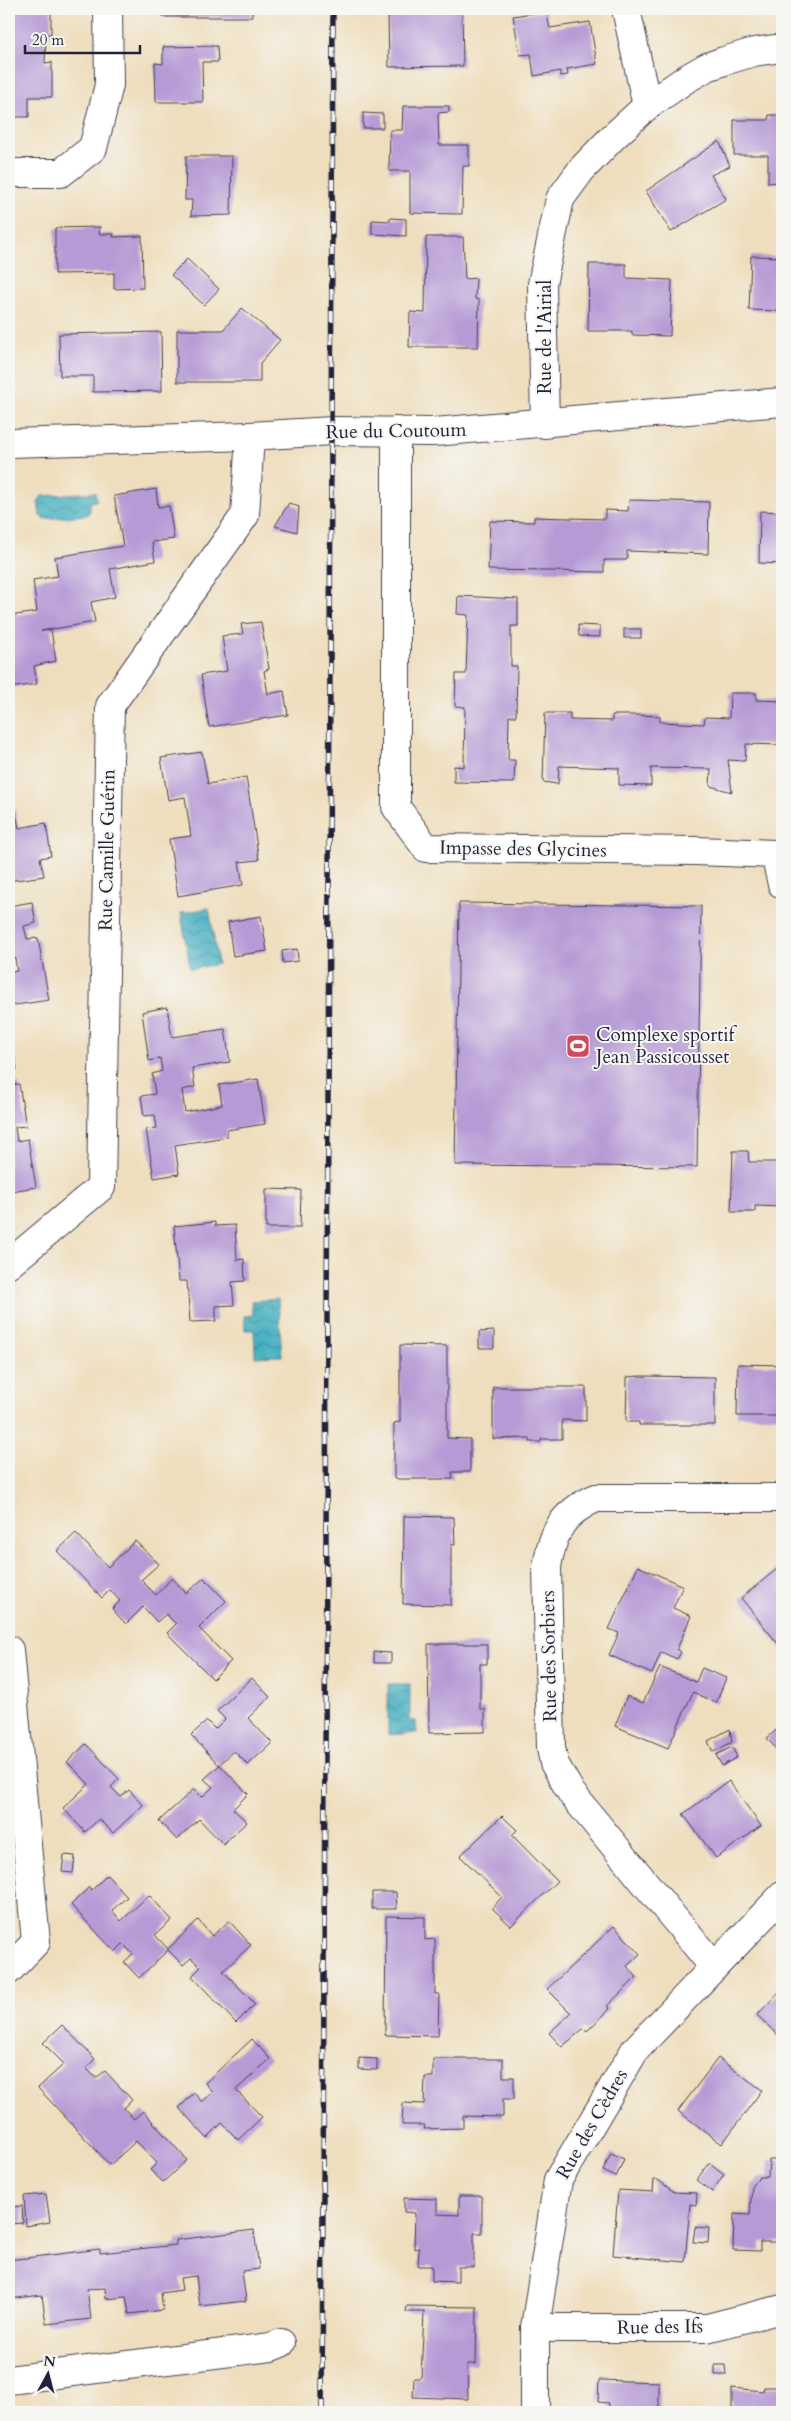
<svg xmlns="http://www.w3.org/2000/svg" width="791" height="2421" font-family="Cardo,serif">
	<defs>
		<pattern id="water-waves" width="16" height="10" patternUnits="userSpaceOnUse" patternTransform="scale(1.25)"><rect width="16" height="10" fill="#42afc0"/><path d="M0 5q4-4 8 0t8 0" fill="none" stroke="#378e9d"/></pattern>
	</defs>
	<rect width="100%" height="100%" fill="#f6f6f2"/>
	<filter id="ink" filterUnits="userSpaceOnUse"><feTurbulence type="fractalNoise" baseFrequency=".02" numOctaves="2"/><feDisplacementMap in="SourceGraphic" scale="10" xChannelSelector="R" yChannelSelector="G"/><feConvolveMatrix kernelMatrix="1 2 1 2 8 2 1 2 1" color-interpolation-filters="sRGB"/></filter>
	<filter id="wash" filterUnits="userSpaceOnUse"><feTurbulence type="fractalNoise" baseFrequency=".0096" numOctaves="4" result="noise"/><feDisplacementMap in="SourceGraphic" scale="20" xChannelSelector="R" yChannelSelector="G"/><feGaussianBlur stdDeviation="1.12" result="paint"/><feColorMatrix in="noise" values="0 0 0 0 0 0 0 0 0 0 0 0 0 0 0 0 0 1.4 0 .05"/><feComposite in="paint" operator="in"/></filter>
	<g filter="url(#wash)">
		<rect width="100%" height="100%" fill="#efdebd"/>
		<g fill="url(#water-waves)" stroke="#32687e">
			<path d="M95,492L97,500L90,503V511L87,515L44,519L40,516L38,502L42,496Z"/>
			<path d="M209,908L218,964L190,969L181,913Z"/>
			<path d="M278,1299L282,1356L255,1357L254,1330H245L244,1316L253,1315L251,1301Z"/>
			<path d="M388,1684H410V1721H416L417,1733L388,1735Z"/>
		</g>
		<g id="blocks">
			<g fill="#b69ad5">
				<path d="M9,9H51V34H46L45,63L52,62V97H29V117H9Z"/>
				<rect x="163" y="9" width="89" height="8"/>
				<path d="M385,9H462L463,66L389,67L388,16L385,15Z"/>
				<path d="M546,11L550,28L590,22L597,64L567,69L568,75L560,76V71L534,76L531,54L520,55L513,16Z"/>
				<path d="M217,46L218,62H202L203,102H156L155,63L163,64V47Z"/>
				<path d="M403,106H449V112L438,113L439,145H469V166H463L462,214L410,213V171H389L390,130H402Z"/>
				<path d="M363,113L383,114V128H363Z"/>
				<path d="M769,115H782V182L768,183V155H734V120H768Z"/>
				<path d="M719,141L730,166L711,175L726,199L671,232L646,191Z"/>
				<path d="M186,156H232L231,215L191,216L192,200H185Z"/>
				<path d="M390,218L406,219V236L372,234V220L390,221Z"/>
				<path d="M100,227L99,234H114L113,237L142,236L143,288L114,289V273L55,274V228Z"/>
				<path d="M426,237H463L465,279L476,278L475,299L479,300L478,347H409L410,312L425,313Z"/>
				<path d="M751,256L782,257V311L749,310Z"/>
				<path d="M187,259L219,289L204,305L171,275Z"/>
				<path d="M589,264H626V278L672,280L670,336L632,335V331H588Z"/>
				<path d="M242,308L280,340L260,363V382H177V330H223Z"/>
				<path d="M161,332L162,391L93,392V376H60L59,334Z"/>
				<path d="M156,489L158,507L169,506L174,539L152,542L155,561L110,569L115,597L91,602L95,622L41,631L51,630L56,661L34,666L37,684L9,688V616L37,612L33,580L58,576L55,557L123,546L114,496Z"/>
				<path d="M629,500L709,502L708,554L627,551V560H604V572L488,570L490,521L534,522V517L605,519V510L628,511Z"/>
				<path d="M289,503L299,507L297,532L275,526Z"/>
				<path d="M760,511L782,512V564L759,563Z"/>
				<path d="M458,596L518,599V626H511V666H517L516,716H509L508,760H515L514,783L454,782V766L464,767L465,707L455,706L456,674H466L468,615L457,614Z"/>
				<path d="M261,622L269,669L264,671L268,694L284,691L288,715L209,727L201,675L227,671L222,636L243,634L241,624Z"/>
				<path d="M578,625L600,626V637L579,636Z"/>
				<rect x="624" y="629" width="17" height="9"/>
				<path d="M730,693H756V700L782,701V745L746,744L745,761L728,760L732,792L710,786L711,769L651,768V786L619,785V768L559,766L558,784L543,782L545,713H570V720L612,721V715H636L660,716V722L704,724L705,717L729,718Z"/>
				<path d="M202,752L208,784L246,777L259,860L239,862L243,885L178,896L169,839L191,836L185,797L168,800L161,758Z"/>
				<path d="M9,793L12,810L15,809L19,828L46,823L51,856L40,858L44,876L9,881Z"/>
				<path d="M32,902L36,923L24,926L27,939L38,938L49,1000L9,1006V972L17,971L15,958L9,960V906Z"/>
				<path d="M459,903L701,906L697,1167L455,1165Z"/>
				<path d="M261,916L267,951L233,956L228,922Z"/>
				<path d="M297,949L298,961L283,963L282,951Z"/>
				<path d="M167,1007L172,1037L225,1029L230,1062L192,1068L195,1087L182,1090L185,1112L222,1105L219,1085L258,1079L265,1124L227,1130V1137L175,1145L179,1174L154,1178L146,1129L157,1128L155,1115L144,1116L141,1096L155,1094L152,1074L162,1071L160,1058L149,1061L142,1012Z"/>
				<path d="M9,1026L17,1070L9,1072Z"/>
				<path d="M19,1084L26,1126L15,1127L17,1141L28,1139L36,1187L11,1191L9,1178V1085Z"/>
				<path d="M733,1151H748L749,1162H782V1207L755,1206V1212H731Z"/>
				<path d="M266,1189L301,1190L300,1228H266Z"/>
				<path d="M215,1222V1226L235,1225L237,1260L244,1259L245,1281L232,1282L234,1305L216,1306V1321L190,1322L187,1281H179L174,1226Z"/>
				<path d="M494,1331V1348H479V1332Z"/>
				<path d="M400,1345L447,1346V1438L470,1439V1472H452L453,1479H394V1423L400,1422Z"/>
				<path d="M738,1364L782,1365V1416H737Z"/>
				<path d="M640,1376L715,1377V1425H639V1422H626L627,1377Z"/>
				<path d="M493,1387H586V1421L562,1420V1439H541V1442H530V1438L493,1439Z"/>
				<path d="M404,1516L454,1517L455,1545H451V1605L403,1604Z"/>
				<path d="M76,1533L108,1567L135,1541L159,1564L141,1580L156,1595L172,1578L186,1593L204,1578L226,1601L199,1628L231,1661L213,1679L167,1633L176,1624L166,1614L157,1622L143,1607L126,1624L112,1609L120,1601L110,1590L102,1598L57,1551Z"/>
				<path d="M782,1565V1649L741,1598Z"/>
				<path d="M638,1566L683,1586L673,1608L691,1616L677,1649L681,1652L677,1659L661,1652L652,1674L609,1655L619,1633L609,1629Z"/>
				<path d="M428,1644H487V1664H480V1709H485V1732L429,1733Z"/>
				<path d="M374,1652L391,1653V1663H374Z"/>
				<path d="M660,1667L696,1682L702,1668L726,1678L716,1703L693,1692L668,1748L615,1726L627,1696L643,1703Z"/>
				<path d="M252,1678L270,1697L248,1718L272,1743L248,1765L234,1751L219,1765L191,1735L207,1721L215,1729L225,1719L217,1711Z"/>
				<path d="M782,1725V1756L767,1738Z"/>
				<path d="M730,1729L732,1742L713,1752L708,1741Z"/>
				<path d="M86,1744L119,1779L111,1787L121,1797L129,1790L143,1805L113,1833L99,1819L85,1832L63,1808L89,1784L67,1762Z"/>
				<path d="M732,1747L737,1757L722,1766L716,1755Z"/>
				<path d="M220,1765L248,1794L233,1809L247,1822L223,1844L199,1819L177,1840L159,1821L194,1789L202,1797L213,1787L204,1779Z"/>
				<path d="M729,1781L761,1826L716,1858L683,1814Z"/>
				<path d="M502,1816L517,1830L512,1835L557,1881L511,1926L492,1908L502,1897L460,1856Z"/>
				<path d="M64,1855L75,1856L73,1873L62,1872Z"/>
				<path d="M107,1875L127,1897L112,1910L121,1921L149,1895L172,1920L155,1935L168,1949L198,1920L212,1936L229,1921L251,1945L223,1971L255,2004L236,2023L192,1976L201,1967L191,1958L183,1965L168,1950L139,1978L124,1962L133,1954L123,1944L115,1952L71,1905L89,1887L92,1890Z"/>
				<path d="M372,1892H396L397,1909H372Z"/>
				<path d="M386,1916L425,1917V1940L435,1939V1994H439L438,2036L385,2035Z"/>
				<path d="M614,1926L640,1954L627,1966L637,1977L607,2006L610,2009L587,2031L584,2028L562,2047L549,2033L571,2013L547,1989Z"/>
				<path d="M782,1989V2039L757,2015Z"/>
				<path d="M62,2025L95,2059L86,2068L96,2078L105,2071L132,2100L124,2108L134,2119L143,2111L187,2160L163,2182L150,2170L157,2163L136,2141L110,2165L38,2088L64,2064L43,2043Z"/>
				<path d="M252,2039L270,2059L236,2090L262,2117L238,2140L222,2123L207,2138L179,2108L194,2093L202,2102L213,2092L205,2083Z"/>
				<path d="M359,2058L377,2059V2070L359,2069Z"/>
				<path d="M718,2058L762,2090L722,2144L678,2111Z"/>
				<path d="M433,2059H503V2077H514V2099H503V2117L463,2116V2128L424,2129L425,2125H402L403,2103L424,2104L425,2077H433Z"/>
				<path d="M611,2153L624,2159L616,2177L603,2171Z"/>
				<path d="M769,2160H782V2242H760V2251L733,2250L734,2214L750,2215L752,2185L760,2177H768Z"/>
				<path d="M710,2163L724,2174L712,2192L696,2180Z"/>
				<path d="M654,2180H658L674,2192L697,2193L696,2205L690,2204L685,2262L613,2255L618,2190L653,2192Z"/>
				<path d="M46,2194L50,2222L26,2226L24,2196Z"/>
				<path d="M459,2196H482V2233H474V2267H458V2282L432,2281V2266H418L419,2248L414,2249L415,2213L404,2212V2198L437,2199V2214L459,2215Z"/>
				<path d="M22,2206L23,2223L9,2224V2207Z"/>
				<path d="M695,2227L709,2228L708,2243L693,2242Z"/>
				<path d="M254,2230L259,2269L242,2271L246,2301L200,2306L196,2276L180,2278L182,2290L161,2293L163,2310L129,2314L126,2297L106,2299L105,2288L87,2289L91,2319L46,2324L42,2295L9,2299V2260L100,2249V2253L176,2245V2240Z"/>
				<path d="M407,2306L477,2307L476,2364H467L468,2399L413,2397L414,2378H421L424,2312H406Z"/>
				<path d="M715,2365H725L726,2375H715Z"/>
				<path d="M599,2380L659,2382V2412H608L609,2403L598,2402Z"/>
				<path d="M764,2387H782V2412H732V2388L763,2391Z"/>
			</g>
		</g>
	</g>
	<g filter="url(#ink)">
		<use href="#blocks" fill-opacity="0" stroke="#413e4e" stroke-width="1"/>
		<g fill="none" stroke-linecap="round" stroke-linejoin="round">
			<g stroke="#413e4e" stroke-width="30">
				<g id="minor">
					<path d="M626,9L647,106"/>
					<path d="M9,173H61L93,148L109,85L108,9"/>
					<path d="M545,424L542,284L560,199L582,169L612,138L647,106L686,79L707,67L724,61L754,52L782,48"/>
					<path d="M396,431V807L426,848L696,851L775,854L782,884"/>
					<path d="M9,443L250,436L332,431L434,432L782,402"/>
					<path d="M9,1264L101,1187L110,706L245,515L250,436"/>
					<path d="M9,1650L36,1942L9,1970"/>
					<path d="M714,1967L572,1794L554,1763L551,1748L547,1567C553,1531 562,1513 596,1498H782"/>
					<path d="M535,2328H707L782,2309"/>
					<path d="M9,2380L271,2347L281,2343"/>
					<path d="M535,2412V2328L558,2180L635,2050L782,1896"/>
				</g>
			</g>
			<use href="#minor" stroke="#fff" stroke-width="28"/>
			<g stroke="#22223b" stroke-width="5.5">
				<path id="rail" d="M322,2412L333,9"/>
			</g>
			<use href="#rail" stroke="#f6f6f2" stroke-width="4" stroke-dasharray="11" stroke-linecap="butt"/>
		</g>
	</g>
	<defs>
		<g id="stadium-square" transform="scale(1.25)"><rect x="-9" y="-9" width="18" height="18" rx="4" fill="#d1495b" stroke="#f6f6f2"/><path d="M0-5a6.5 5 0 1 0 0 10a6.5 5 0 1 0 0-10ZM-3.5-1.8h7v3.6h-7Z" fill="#fff"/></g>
	</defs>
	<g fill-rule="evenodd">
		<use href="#stadium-square" x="578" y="1046"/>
	</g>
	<g text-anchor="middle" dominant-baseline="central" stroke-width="4" stroke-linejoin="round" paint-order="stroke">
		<g font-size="19" fill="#22223b" stroke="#f6f6f2">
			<text transform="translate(545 337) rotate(-90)">Rue de l'Airial</text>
			<text transform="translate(396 431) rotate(-1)">Rue du Coutoum</text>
			<text transform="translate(523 849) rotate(1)">Impasse des Glycines</text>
			<text transform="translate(107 850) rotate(-89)">Rue Camille Guérin</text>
			<text transform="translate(549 1656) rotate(-91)">Rue des Sorbiers</text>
			<text transform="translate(592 2124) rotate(-60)">Rue des Cèdres</text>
			<text transform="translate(660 2327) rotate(-1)">Rue des Ifs</text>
		</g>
		<g font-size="19" fill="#22223b" stroke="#f6f6f2" text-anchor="start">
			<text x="596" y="1035">Complexe sportif<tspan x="596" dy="22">Jean Passicousset</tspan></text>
		</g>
	</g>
	<rect width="791" height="2421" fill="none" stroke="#f6f6f2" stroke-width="30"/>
	<g transform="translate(48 2374) rotate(7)" stroke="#f6f6f2" stroke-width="4" paint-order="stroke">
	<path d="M0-4L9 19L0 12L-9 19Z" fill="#22223b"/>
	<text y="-8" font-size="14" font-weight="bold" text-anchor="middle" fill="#22223b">N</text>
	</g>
	<path d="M25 45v8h115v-8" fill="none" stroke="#22223b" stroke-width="2.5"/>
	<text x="32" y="45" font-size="15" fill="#22223b" stroke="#f6f6f2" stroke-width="4" paint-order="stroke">20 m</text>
</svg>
